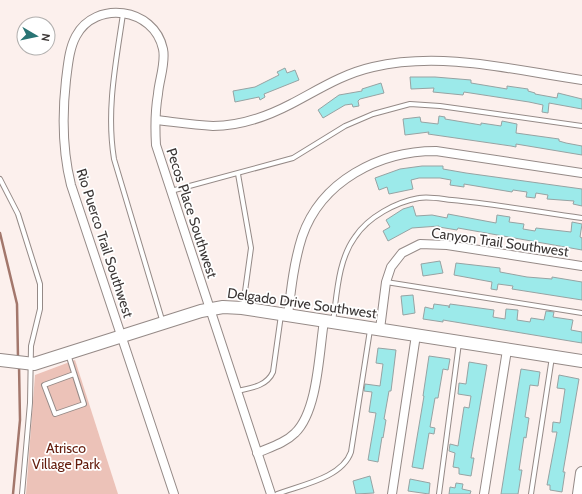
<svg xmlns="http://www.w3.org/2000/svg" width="582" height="494" font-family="Cabin,sans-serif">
	<rect width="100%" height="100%" fill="#fcf0ed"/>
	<path fill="#ecc2b8" d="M75,360L118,494H26L35,375Z"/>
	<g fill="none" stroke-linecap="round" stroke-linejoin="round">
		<g stroke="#a3776c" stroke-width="2.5">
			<path d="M0,233L17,304L18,358"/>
			<path d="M13,494L20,420L19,365"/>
		</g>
	</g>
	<g fill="#9ceaea" stroke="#97a3a3">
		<path d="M285,68L287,73L295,70L299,80L264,94L265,97L260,100L259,97L235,102L233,91L255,87L279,75L277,72Z"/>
		<path d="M410,77H435L471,80V83L507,89V86L528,89V91L535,93V94L557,98L558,93L582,99V109L549,103L548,113L542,112L543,105L529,102L464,92L463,95L433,92L434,88L411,89Z"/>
		<path d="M381,83L384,93L360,99L358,101L359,106L353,107L352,104L345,105L323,118L318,110L339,95L362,91V89Z"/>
		<path d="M439,116L445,117V119L481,125V123L501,126L502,121L517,124L516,133L559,139V141L566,143L582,146V155L516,144V147L511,146L428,134L429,132L405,135L403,119L420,117L421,122L438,124Z"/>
		<path d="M422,166H443V169L466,173L582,189V206L573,204L574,201L547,199L548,195L536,193L535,198L526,197L527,192L513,190L512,192L464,184V187L450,185L451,180L440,178H419L411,180L413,189L389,194L387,187L379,190L375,178L400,169Z"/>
		<path d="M413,206L416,216L432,215L447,218L448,214L496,223L497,215L510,217L509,222L524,224L523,229L535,231L536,228L571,232L572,222L582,224L580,237L582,238V250L458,228L457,230L439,227V226L412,228L388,241L383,231L390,227L386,220L403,209Z"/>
		<path d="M440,261L443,273L423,276L421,264Z"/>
		<path d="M456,263L500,268V272L527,277L552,279V277L582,282V300L512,289L513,286L498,284L497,290L491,289L492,282L454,275Z"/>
		<path d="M413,295L415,313L403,315L401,296Z"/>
		<path d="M434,304L449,306V308L450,304L494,310L493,317L505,319L506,309L518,310L517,320L530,322L531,318L544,320L546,311L554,312L553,317L573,320L571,330L582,332V343L443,320V322L423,319L425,307L433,309Z"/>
		<path d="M378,348L396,350L391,391H389L384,419L386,420L383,438L382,437L378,462L368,460L376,413L369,412L372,392L364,391L365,384L380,386L383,364L376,363Z"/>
		<path d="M429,356L450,359L448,370L443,369L438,398H435L430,427L435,428L434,434L429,433L423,469L412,467L424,396H423Z"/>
		<path d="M469,362L487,365L471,458H474L471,476L459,474V468L453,467L455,453L449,451L450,444L458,446L464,407L469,408L471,396L458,394L459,383L466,384Z"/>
		<path d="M521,369L540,372L538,386L530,385L525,417L529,418L526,438L524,437L519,470H522L518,494H501Z"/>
		<path d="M559,375L579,379L563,472H565L562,492L550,490V485H547L557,432H552L553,422L560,423L565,389L557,388Z"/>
		<path d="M370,476L374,493L356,494L353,481Z"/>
		<path d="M410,479L430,483L429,494L408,491Z"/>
		<path d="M456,483L463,484L462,489L471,491L470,494H449L450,487L455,488Z"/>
	</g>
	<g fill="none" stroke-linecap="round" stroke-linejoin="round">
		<g stroke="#958a87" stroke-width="6">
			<g id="lane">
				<path d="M123,14C116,62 106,110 114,159L163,323"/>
				<path d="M238,174L251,248L243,306"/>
				<path d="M0,179L18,214L40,284V309L31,346L30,403L22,494"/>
				<path d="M171,191L293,158L345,126L373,114L410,104L440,106L582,126"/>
				<path d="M386,282L582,313"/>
				<path d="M333,322C337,294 338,260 355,237C368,217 396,202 419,198C429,196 442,199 452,200C496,204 539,212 582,218"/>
				<path d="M68,354L84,404L55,414L44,385L74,374"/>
				<path d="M237,391C251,388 267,386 273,372L281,315"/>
				<path d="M277,494C301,485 342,478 351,452L370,330"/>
				<path d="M439,494L459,343"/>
				<path d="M531,494L552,357"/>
			</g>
		</g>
		<g stroke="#958a87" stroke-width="10">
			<g id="street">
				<path d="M156,120C174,122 194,125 213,126C239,126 268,116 291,104C318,90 342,74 373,67C442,51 513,70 582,80"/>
				<path d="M288,315C291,289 294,262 302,237C321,181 379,151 436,151L582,173"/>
				<path d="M380,329L386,282L391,267L402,253L420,244L447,245L582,266"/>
				<path d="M257,453C271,447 285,443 295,433C318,411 319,352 324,321"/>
				<path d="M174,494L71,185C62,149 62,116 66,80C68,65 69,49 76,36C95,0 154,7 163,49C166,63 159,80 158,94C155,111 155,128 156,145L271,494"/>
				<path d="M392,494L416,335"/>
				<path d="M484,494L507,350"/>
			</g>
		</g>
		<g stroke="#958a87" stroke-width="14">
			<g id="secondary">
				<path d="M0,360L34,364L201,311L223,307L242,308L582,361"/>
				<path d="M579,494L582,473"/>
			</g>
		</g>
		<use href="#lane" stroke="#fff" stroke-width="4"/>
		<use href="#street" stroke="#fff" stroke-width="8"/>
		<use href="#secondary" stroke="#fff" stroke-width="12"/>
	</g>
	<g text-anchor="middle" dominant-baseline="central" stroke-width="3.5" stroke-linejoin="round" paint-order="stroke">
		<g font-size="14" fill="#3b3635" stroke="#fff">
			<text transform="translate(192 213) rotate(72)">Pecos Place Southwest</text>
			<text transform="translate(500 242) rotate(8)">Canyon Trail Southwest</text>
			<text transform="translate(105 243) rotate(72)">Rio Puerco Trail Southwest</text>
			<text transform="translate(302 303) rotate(8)">Delgado Drive Southwest</text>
		</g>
		<g font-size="14" fill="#631b0c" stroke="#fff">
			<text x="66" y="448">Atrisco<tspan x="66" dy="16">Village Park</tspan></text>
		</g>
	</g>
	<g transform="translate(36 36) rotate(99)"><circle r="19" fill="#ffffff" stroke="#b1afae"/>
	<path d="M0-3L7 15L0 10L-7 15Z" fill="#297474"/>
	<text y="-6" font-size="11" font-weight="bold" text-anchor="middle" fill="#3b3635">N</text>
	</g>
</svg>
